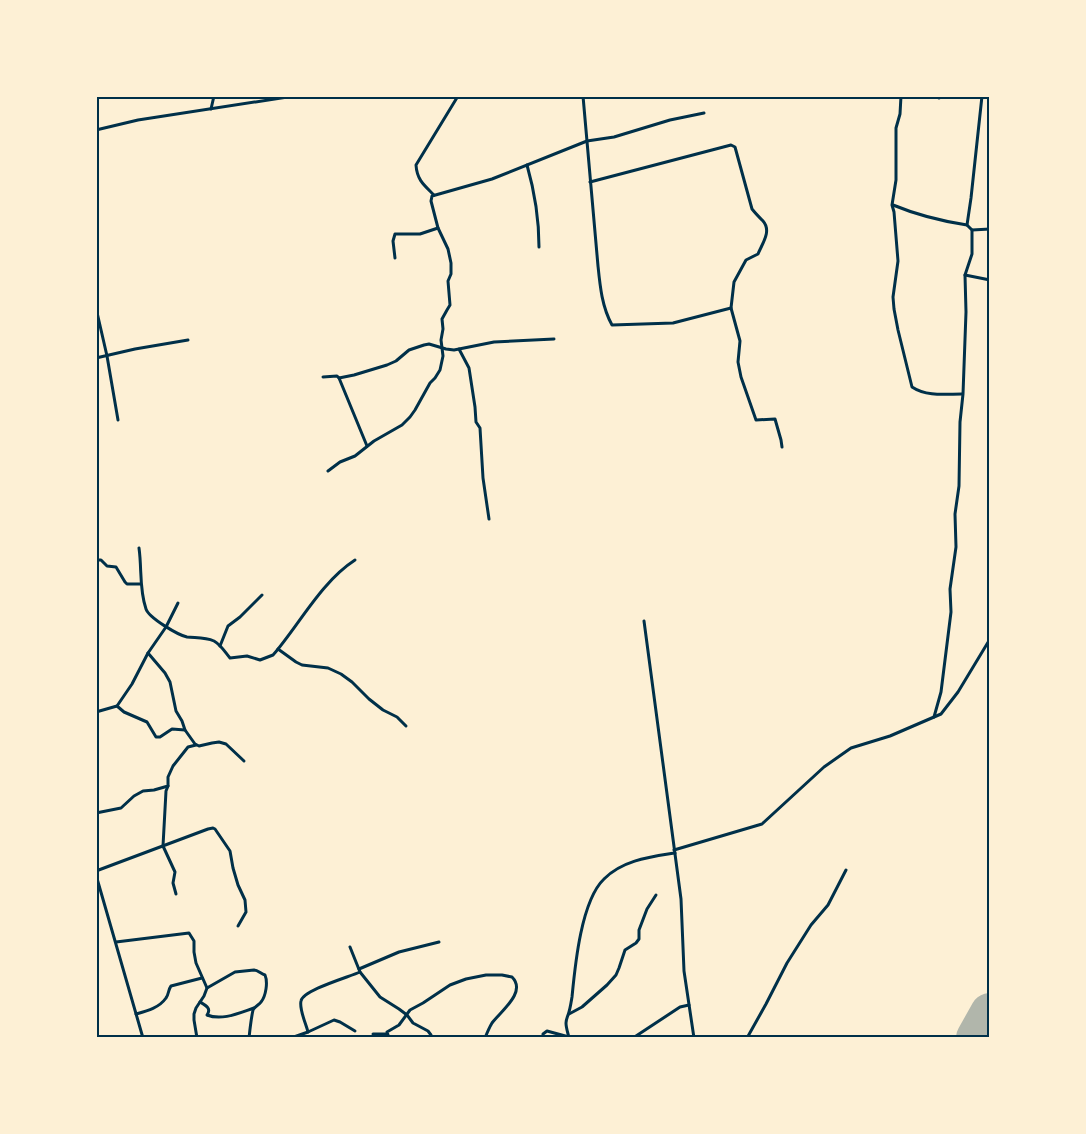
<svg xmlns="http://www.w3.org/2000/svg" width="1086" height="1134" font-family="Signika,sans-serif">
	<rect width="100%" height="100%" fill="#fdf0d5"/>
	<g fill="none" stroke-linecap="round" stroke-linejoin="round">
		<path stroke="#b1b6ab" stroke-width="40" d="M976,1038L990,1013"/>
		<g stroke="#003049" stroke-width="3">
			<path d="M583,96L598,266C600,286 602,307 612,325L673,323L731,308"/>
			<path d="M901,96L900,114L896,128V180L892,205L894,212L898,261L893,297L894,309L898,330L912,387C927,397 946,394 962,394"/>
			<path d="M939,98V96"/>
			<path d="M211,109L214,96"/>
			<path d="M96,130L138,120L294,96"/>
			<path d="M527,165C535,193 539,217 539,247"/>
			<path d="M590,182L731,145L735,147L752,209C756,214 759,217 763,221C772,231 762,244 758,254L746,260L734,282L731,308L740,341L738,362L741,377L756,420L775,419L781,440L782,447"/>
			<path d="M434,195C424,185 417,180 416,165L458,96"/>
			<path d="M893,205C917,215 941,221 967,225"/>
			<path d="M972,230L990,229"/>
			<path d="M395,258L393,241L395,234H420L438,228"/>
			<path d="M965,275L990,280"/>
			<path d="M96,308L107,356L118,420"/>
			<path d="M459,349L469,368L475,407L476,422L480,428L483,478L489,519"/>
			<path d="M96,358L135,349L188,340"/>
			<path d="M323,377L337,376L339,378L354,375L387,365L396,361L409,350L424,345L429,344L446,349L454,350L494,342L554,339"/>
			<path d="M339,378L367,446"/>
			<path d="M328,471L340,462L355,456L374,441L402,425L410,417L415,410L430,383L435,378L440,370L443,356L441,340L443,329L442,319L447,310L450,305L448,281L451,274V263L448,249L438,228L431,201L432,196L492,179L587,141L614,137L670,120L704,113"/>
			<path d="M139,548C142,569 139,589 146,609C149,618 178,635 187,637C196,638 205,637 214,641C221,645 225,652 230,658L247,656L260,660L273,655C299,625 321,582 355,560"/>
			<path d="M96,560H101L107,566L116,567L125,582L127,584H140"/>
			<path d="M644,621L681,899L684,971L694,1038"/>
			<path d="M220,646L228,626L240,617L262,595"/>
			<path d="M278,649L296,662L302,665L328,668L341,674L352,682L369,699L383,710L397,717L406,726"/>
			<path d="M148,653L165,673L170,682L176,711L182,721L185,730L195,744L199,746L212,743L219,742L226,744L244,761"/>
			<path d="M117,706L124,712L147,722L156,737H160L172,729L185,730"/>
			<path d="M96,712L117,706L132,684L148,653L166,627L178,603"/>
			<path d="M934,717L941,692L951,612L950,589L956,547L955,514L959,486L960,422L963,394L966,312L965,275L972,254V230L967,225L971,198L982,96"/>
			<path d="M168,786L166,791L163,846L175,872L173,883L176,894"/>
			<path d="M96,813L121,808L134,796L143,791L154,790L168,786V777L173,766L188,747L196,745"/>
			<path d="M674,850L762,824L824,767L851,748L890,736L941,714L958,692L990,639"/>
			<path d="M96,871L208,829L213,828L215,829L230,851L233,868L238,885L245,900L246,912L238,926"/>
			<path d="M96,875L143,1038"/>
			<path d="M116,942L189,933L194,941V952L196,963L207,988"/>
			<path d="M350,947L360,972L380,997L399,1009L407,1015L413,1023L428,1031L431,1035V1038"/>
			<path d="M359,969L399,952L439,942"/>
			<path d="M200,1002C205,1005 212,1008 207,1015C222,1021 239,1013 254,1008"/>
			<path d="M136,1014C147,1011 159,1008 166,998C169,994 168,990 171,986L202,978"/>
			<path d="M569,1014L582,1007L607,985L616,975L619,968L625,950L636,943L639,939V930L647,909L656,895"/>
			<path d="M308,1032C306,1024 299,1009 301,1001C303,990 349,977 360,972"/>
			<path d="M373,1034H387"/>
			<path d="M197,1038L194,1020V1014L196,1008L204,996L207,988L235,972L254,970C258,970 261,974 265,975C268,982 266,996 261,1002C259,1005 255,1006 253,1010C251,1019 250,1029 249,1038"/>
			<path d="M291,1038L308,1032L334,1020L340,1022L355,1031"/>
			<path d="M389,1038L387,1032L399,1025L410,1010L423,1003L450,985L466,979L486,975H502L512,977C527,992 501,1011 492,1023C489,1028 487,1033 485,1038"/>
			<path d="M543,1038V1034L547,1031L569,1037"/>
			<path d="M569,1038C568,1033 566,1028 566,1023C566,1020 567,1018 568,1015C570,1010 571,1003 572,997C575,966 581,901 604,879C623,860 650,857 675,853"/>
			<path d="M633,1038L680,1007L689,1005"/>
			<path d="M747,1038L766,1004L787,963L811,925L828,905L846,870"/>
		</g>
	</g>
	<rect width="1086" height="1134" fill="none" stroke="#fdf0d5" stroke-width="195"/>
	<rect x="98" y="98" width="890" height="938" fill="none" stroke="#003049" stroke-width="2"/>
</svg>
